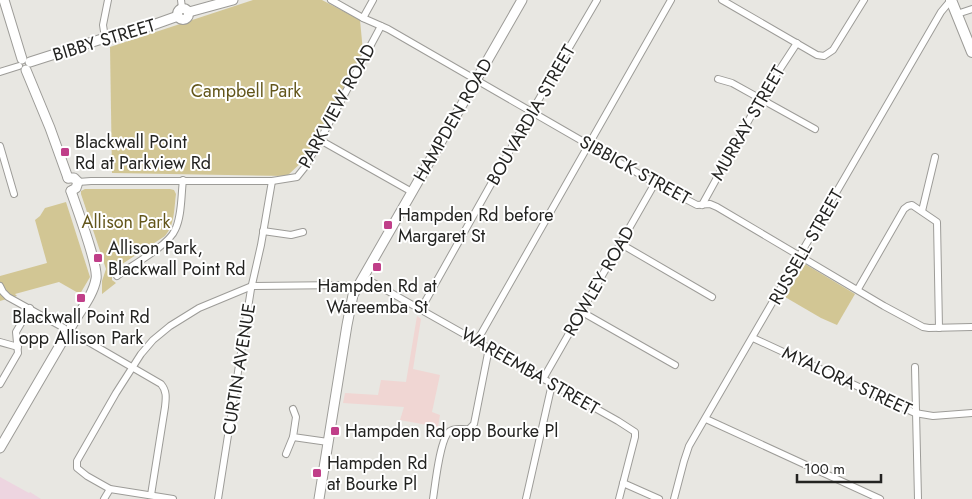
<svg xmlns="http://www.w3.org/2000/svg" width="972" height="499" font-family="Jost,sans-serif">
	<rect width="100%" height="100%" fill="#e8e7e2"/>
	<path fill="#f0d6d3" d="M417,316L421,319L413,369L440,375L432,412L440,415L438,427L400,420L404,407L343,403L345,393L378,395L381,380L406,382Z"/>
	<path fill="#edd5e0" d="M0,477L29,493L30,492L41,499H0Z"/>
	<g fill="#d2c694">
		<path d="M253,0H322L360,20L363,52L304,160L287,176L112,173L110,47Z"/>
		<path d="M85,189H170L174,190L176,194C174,208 175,225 165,236L116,268L112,274V280L116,283L102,294V281L106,269L81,194V191Z"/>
		<path d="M66,202L90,277L80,294L59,282L15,294L17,296L0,301V276L47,263L35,220L40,216L45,208Z"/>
		<path d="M805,264L855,294L837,325L821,318L785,297Z"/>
	</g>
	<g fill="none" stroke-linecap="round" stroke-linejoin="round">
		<g stroke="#9d9c98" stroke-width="8">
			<g id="street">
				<path d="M181,0L182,8"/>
				<path d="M331,0L363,18L388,29L655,183L697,205L710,204L717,207L884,306L923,327L929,328L972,327"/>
				<path d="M722,0L817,55L824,56L833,50L864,0"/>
				<path d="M957,14L972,9"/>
				<path d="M363,18L373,0"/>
				<path d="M105,38L103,25L108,0"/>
				<path d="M0,72L19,66"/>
				<path d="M718,79L732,83L815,129"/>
				<path d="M320,140L412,192"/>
				<path d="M0,146L14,194"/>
				<path d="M78,182L91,181H272L297,177L305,167L320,140L381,26"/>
				<path d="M702,205L761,98L797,43"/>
				<path d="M922,211L935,157"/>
				<path d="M263,231L291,235L303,232"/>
				<path d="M621,244L712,297"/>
				<path d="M117,276C131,266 169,245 175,230C182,216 181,196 183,180"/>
				<path d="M363,277L618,421L635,432V437L619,499"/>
				<path d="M0,286L3,292L8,297L64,328"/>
				<path d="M858,289L904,209L908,206L912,205L937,222L939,328"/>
				<path d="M421,309L532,111L597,0"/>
				<path d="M582,312L675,365"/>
				<path d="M73,333L161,384C167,391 166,398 165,407L151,495"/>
				<path d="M753,338L915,413L933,416L972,413"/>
				<path d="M477,341L671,0"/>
				<path d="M0,342L18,347"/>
				<path d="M915,367L918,499"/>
				<path d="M543,379L655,183"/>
				<path d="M0,384L18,353L16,332L30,308"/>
				<path d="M293,409L296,417L293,437L328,442"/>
				<path d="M706,419L880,499"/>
				<path d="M286,454L293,437"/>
				<path d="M623,483L659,499"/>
				<path d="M104,499L110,489"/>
				<path d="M173,499L110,489L87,476L77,468V461L116,393L141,354L153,340L170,326L199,308L252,286L344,285L356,290"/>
				<path d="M218,499L251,289L261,245L272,181"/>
				<path d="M433,499C435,486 440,437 450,431C455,427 463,430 469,429L474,424L489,348"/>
				<path d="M526,499L552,384"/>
				<path d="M674,499L684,461L689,446L941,12L951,0"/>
			</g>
		</g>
		<g stroke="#9d9c98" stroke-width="11">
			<g id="secondary">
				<path d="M4,0L22,59"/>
				<circle cx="183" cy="14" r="5.5"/>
				<path d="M189,12L233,0"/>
				<path d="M30,62L105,38L150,26L178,16"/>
				<path d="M26,70L50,128L68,178"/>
				<path d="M68,178H74L78,182L76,188L71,191"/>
				<path d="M71,327C79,312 93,296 96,279C99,267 76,206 71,191"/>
				<path d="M0,448L66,335"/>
				<path d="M319,499L347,325L353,295L522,0"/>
			</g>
		</g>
		<g stroke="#9d9c98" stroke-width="12">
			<path id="primary" d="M951,0L972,52"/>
		</g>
		<use href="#street" stroke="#fff" stroke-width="6"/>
		<use href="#secondary" stroke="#fff" stroke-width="9"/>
		<use href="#primary" stroke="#fff" stroke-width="10"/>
	</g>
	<g fill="#c03f89" stroke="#fff" stroke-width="2">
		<rect x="60" y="147" width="10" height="10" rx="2.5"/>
		<rect x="383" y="220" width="10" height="10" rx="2.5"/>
		<rect x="93" y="253" width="10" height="10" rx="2.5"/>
		<rect x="372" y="262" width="10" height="10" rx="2.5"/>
		<rect x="76" y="293" width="10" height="10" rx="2.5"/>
		<rect x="330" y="426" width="10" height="10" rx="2.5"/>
		<rect x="312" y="468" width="10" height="10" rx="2.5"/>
	</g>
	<g text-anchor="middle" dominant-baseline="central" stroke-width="4" stroke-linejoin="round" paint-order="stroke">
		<g font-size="18" fill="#232321" stroke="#fff">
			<text transform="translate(104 40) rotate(-17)">BIBBY STREET</text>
			<text transform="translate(337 106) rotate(-61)">PARKVIEW ROAD</text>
			<text transform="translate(531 115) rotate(-60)">BOUVARDIA STREET</text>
			<text transform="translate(453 120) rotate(-60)">HAMPDEN ROAD</text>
			<text transform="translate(748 123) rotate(-60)">MURRAY STREET</text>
			<text transform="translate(635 170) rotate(29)">SIBBICK STREET</text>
			<text transform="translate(806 247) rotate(-60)">RUSSELL STREET</text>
			<text transform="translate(599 281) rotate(-60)">ROWLEY ROAD</text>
			<text transform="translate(239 369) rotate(-81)">CURTIN AVENUE</text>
			<text transform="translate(530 371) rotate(30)">WAREEMBA STREET</text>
			<text transform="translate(847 381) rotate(25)">MYALORA STREET</text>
		</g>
		<g font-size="18" fill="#63561b" stroke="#fff">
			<text x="246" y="91">Campbell Park</text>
			<text x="126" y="222">Allison Park</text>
		</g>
		<g font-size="18" fill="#232321" stroke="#fff" text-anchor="start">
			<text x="75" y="142">Blackwall Point<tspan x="75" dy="21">Rd at Parkview Rd</tspan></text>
			<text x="398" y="215">Hampden Rd before<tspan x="398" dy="21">Margaret St</tspan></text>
			<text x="108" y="248">Allison Park,<tspan x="108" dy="21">Blackwall Point Rd</tspan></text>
			<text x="377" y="286" text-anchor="middle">Hampden Rd at<tspan x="377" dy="21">Wareemba St</tspan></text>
			<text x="81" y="317" text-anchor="middle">Blackwall Point Rd<tspan x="81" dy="21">opp Allison Park</tspan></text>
			<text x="345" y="431">Hampden Rd opp Bourke Pl</text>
			<text x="327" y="463">Hampden Rd<tspan x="327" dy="21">at Bourke Pl</tspan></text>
		</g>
	</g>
	<path d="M797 474v8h84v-8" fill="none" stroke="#232321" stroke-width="2.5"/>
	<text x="804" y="474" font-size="15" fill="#232321" stroke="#ffffff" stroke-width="4" paint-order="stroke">100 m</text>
</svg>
